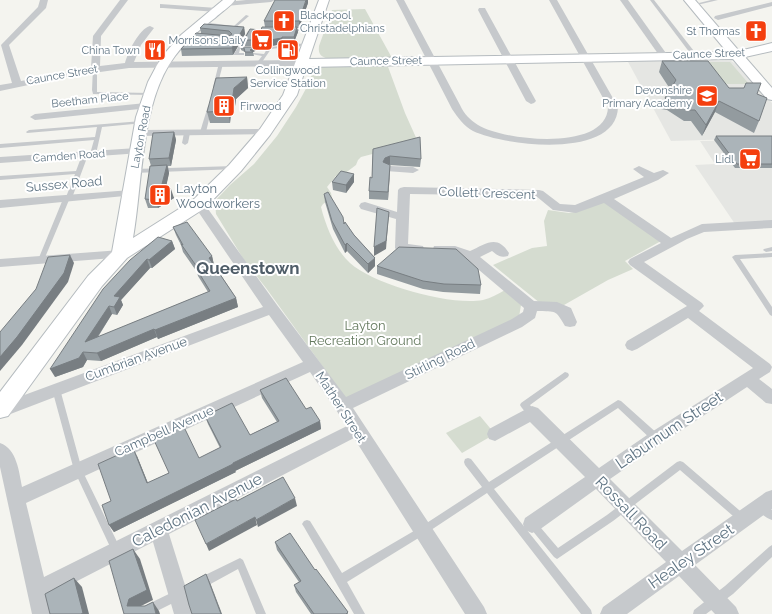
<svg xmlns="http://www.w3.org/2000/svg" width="772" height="614" font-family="Raleway,sans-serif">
	<rect width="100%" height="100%" fill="#f4f4ef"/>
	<g fill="#e5e6e3">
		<path d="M627,60L731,61L736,64L772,103V138L671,141Z"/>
		<path d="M772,140V222L735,224L695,165L715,164L700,141Z"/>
	</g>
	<g fill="#d5dcd0">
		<path d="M365,9L392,58L328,59C321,56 318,55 319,46L332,10Z"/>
		<path d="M706,62H730L749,84H724Z"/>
		<path d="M387,64L405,113L418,142L361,157L358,160L356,165L344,174L336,176L327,187L331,193L332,198L323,204L321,207C326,227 335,249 350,263C375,285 450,306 483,300C491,298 498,294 505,290L521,305L519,317L347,400L266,288L244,260L216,214L215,201L230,185L254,164L277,136L296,107L309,83L314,67L320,65Z"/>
		<path d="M604,202L661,241L625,261L633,269L608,280L564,305L540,303L493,265L532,248L547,246L544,221L548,210L569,213L580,211Z"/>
		<path d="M480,416L495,434L462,453L446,433Z"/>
	</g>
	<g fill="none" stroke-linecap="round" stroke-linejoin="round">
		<g stroke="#b5bbbf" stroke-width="2">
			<path id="secondary" d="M223,0H235C230,7 221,12 215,18C200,29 186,41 175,56C140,102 143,183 133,238L193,200L229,165L260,129L283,95L319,0H329L309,59L727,52L684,0H695L739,51L772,43V51L745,57L772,88V100L767,99L733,59L306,67L297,95L270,135L241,171L205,208L127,258L102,286L8,416L0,418V392L88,276L112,252L136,117L148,82L157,65L165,53L181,35Z"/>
		</g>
		<g fill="#c6c9cc" fill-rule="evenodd">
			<path d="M650,0H654L697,55V57H693Z"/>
			<path d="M711,0H718L693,6L691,5Z"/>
			<path d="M246,15L249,16L235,28L202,24L200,23L202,22L234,26Z"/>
			<path d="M270,28L272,29L271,30L250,33L242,47C252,47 262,47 271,47C283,46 299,41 310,46L308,47L295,46L271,49L260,65H258L256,64L262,56L252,54L254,53L264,54L267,49H240L239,53H244V55H234V54L248,31Z"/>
			<path d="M288,29H314L316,30L314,31H287L286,30Z"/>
			<path d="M219,63L223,64L217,87L215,88L213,87Z"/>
			<path d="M93,68L97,69V92L151,93L153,94L151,95L93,94L92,90Z"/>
			<path d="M208,106L212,107L206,132L203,134L200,132Z"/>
			<path d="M142,121H144V123L102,127L96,154L93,156L90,154L94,140L0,148V144L95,137L97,127L27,133L26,132L29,130Z"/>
			<path d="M187,131L190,133L188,143L185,145L182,143L184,133Z"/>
			<path d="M85,153L88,155L72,198L69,200L44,260L43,262H39L38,260L63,199L66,197L75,174L0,180V176L76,171L82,155Z"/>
			<path d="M235,166L237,167V169L134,173L131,171L134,169Z"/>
			<path d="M772,247V251L766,252L763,250L764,249Z"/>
			<path d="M772,253V257L740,259L772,307V316L770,315L732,257L735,255Z"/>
			<path d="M565,372L568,373L569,375L568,377L530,405L536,413L535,415C529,417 523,410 520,405L521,403Z"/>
			<path d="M56,386L59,387L60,389L82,470L121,550L119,553L116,555L113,553L74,470L52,389L53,387Z"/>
			<path d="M618,400L621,401L659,435L660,438L659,441L656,442L653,441L618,408L494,489L591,610L592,614H581L487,493L425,534L347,582L365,614H354L304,527L302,524L304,521L307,520L310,521L342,573L419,528L482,487L465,465L464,462L465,459L468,458L471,459L489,482Z"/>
			<path d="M680,461L683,462L746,516L748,519L746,522L743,523L740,522L680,470L613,521L557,559L554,557L527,524L529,521L532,520L535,521L558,548L607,515L677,462Z"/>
			<path d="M761,503L772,510V520C766,518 759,513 756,507L758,504Z"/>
			<path d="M772,545V557L733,594L706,614H693L694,610L725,586L769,547Z"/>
			<path d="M240,558L243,560L266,614H256L238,569L205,587L201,588L197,587L196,583L197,579Z"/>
			<path d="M177,590L181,591L182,595L181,599L151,614H135L136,610Z"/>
		</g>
		<g fill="#c6c9cc" fill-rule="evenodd">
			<path d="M40,0H48L46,8L9,45L21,81L91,68L93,36L120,0H128L101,36L100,66L125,63C128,52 139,29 150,26L154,28L141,45L134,62L302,60L306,63L302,66L129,68L71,76L0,91V85L12,83L1,45L38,7Z"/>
			<path d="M246,0H275L271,2L226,6L222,4L226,2Z"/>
			<path d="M396,0H404L460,105C464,114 470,120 478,125C504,141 607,152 608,107L549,0H557L618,107C617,160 504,146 473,131C464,126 458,118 452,109Z"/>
			<path d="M620,0H628L668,56L667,58H661Z"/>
			<path d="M772,2V6L718,20L714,18L715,16Z"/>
			<path d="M160,4L217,8L221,10L217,12L163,8H160Z"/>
			<path d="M479,8H485L486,10L536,101L534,103L531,104L526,101L478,10Z"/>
			<path d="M146,103L151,106L149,108L35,120L30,117L35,114Z"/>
			<path d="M265,129L270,132L269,134L140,136L135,133L140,130Z"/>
			<path d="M137,148L142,151L141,153L0,163V157Z"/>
			<path d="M390,166L413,167L419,170L413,173L386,171L384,169L386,167Z"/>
			<path d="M639,166L654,173L663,170L669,173L658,180L614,199L671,238L702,224L772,220V228L704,232L687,239L644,262L702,303L704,306L699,311L770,364L772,367L770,372L759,379L772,389V404L766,403L747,387L662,443L610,479L682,551L766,492L772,490V509L695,565L736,607L739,614H715L679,576L627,614H600L603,607L666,562L596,489L539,530L532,533L525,530L523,524L525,518L585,477L530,422L495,441L489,439L487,434L489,429L532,406L538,408L599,468L650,433L753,368L688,318L637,349L632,351L627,349L625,345L627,341L687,306L630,265L628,262L630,259L661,243L604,203L576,213L553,210L536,196L410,194L408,244L423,246L424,249L423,252C415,254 404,253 397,251L395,248L396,219L361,209L359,206L361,203L365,202L397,212L398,190L400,188L404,187L539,190L543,191L560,204L575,205L644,177L633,169Z"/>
			<path d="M131,190L135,191L137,193L135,195L0,208V200Z"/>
			<path d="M199,200L203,202L277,305L346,397L512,319L523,312L524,308L466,259L453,254L434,252L433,249L434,246H455L470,251C486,244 497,234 509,253L508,256C500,258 497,255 492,251L480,257L534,301L557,302L571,308L577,322L575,326L570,327L565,326C555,309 557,312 537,311L535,318L522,327L353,408L484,607L487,614H465L354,438L169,534L194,614H174L153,542L48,596L52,614H32L0,467V443C17,449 19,472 22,487L303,362L269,315L0,418V404L263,307L193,204L195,202ZM310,372L347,426L44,577L26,503Z"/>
			<path d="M121,250L126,251L127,254L126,257L0,267V259Z"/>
		</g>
		<use href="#secondary" fill="#fff" fill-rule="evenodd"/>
	</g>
	<g fill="#939b9f">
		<path d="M308,3L299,28H297L298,32L294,42H283V44L271,46H245L244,40L265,27L264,21Z"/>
		<path d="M244,27L245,34L233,55L182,56L181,49L201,33L200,28Z"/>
		<path d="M241,47H256L257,50L253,52L254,56H245V52L241,50Z"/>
		<path d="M662,61L729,88L757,94L759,121L754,133L715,112L702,136L691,121H684L667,110L661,109L665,98L670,89L659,72Z"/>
		<path d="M247,77L248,88L236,99L234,113H231L230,123H210L207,112Z"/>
		<path d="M174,132L176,140L171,166H168L169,173L166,186L174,198L158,208H148L145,199L151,166L149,159Z"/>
		<path d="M716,136H772V168H735L714,140Z"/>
		<path d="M373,149L421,159L420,167L389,165L388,200L369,199V191L372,178Z"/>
		<path d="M354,174V182L346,193L333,190L332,182Z"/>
		<path d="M324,194L344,224L375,258V266L368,273L347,251L345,253L333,229L325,202Z"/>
		<path d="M173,227L212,256L214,265L236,298L238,307L158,339L157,337L101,361L87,360L83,367L55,377L130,260L172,241L175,249L152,268H150L121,300L123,305L117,315L112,314L98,337L208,292L198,276L197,272L183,252L181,245L176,235Z"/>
		<path d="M377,266L481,285L480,294L443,292L423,289L377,274Z"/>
		<path d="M260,390L306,409L320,421L321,429L235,471L236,472L114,532L109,525L111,501L137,456L148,483L220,448L208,424L205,416L250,435L277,422L262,398Z"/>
		<path d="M275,542L315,570L348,612V614H311L296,592L294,585L299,582L277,550Z"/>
	</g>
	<g fill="#787e82">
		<path d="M306,0H308V3L299,28V21Z"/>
		<path d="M244,27L245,34L233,55L232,48Z"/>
		<path d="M297,27L298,32L294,42V37Z"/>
		<path d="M282,37L283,44L271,46L270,40Z"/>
		<path d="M256,47L257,50L253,52L250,50Z"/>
		<path d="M247,77L248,88L236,99L234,113L232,102L234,88Z"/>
		<path d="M719,101L715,112L702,136L706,125Z"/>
		<path d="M229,102L231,113L230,123L228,111Z"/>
		<path d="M174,132L176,140L171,166L169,158Z"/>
		<path d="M390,156V164L385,166L383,162L385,158Z"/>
		<path d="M167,165L169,173L165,192L162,184Z"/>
		<path d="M390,165V173L388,200V192Z"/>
		<path d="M354,174V182L346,193V185Z"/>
		<path d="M171,189L174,198L158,208L156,200Z"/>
		<path d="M389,212L386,249L374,256V247Z"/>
		<path d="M172,241L175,249L152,268L149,260Z"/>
		<path d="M347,243V251L345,253V245Z"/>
		<path d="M70,255L74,263L68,282L22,345L0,371V357Z"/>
		<path d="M212,256L214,265L211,266L209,258Z"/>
		<path d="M375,258V266L368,273V264Z"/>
		<path d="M147,259L150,268L121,300L123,305L117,315L114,307V296Z"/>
		<path d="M236,298L238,307L158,339L155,330Z"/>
		<path d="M109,306L112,314L89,350L85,342Z"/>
		<path d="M154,329L157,337L101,361L97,353Z"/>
		<path d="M83,352L87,360L83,367L55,377L50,369Z"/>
		<path d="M320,421L321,429L235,471L236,472L114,532L109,525L233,463Z"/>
		<path d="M133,448L137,456L151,491L147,483Z"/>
		<path d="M295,498L297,506L258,527L256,520Z"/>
		<path d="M255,517L257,525L209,551L206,544Z"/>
		<path d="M133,549L140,559L153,600L135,609L127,606Z"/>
		<path d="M206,574L211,585L222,614H221Z"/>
		<path d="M74,578L82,587L89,614H81Z"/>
		<path d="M153,602L159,611L160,614H156Z"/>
	</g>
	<g fill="#abb4b9" stroke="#787e82">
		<path d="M275,0H306L299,21H264Z"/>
		<path d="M204,24L244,27L232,48L181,49L196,33L229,36L232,34L229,31L200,28Z"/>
		<path d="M262,27H297L294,37H282V38L270,40H244L250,29L261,30Z"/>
		<path d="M241,47H256L250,50L253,52H245L244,48Z"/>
		<path d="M662,61H708L729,88H744L746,83H761L757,94L767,98L759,121L719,101L706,125L695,110H688L670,99L665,98L676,80Z"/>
		<path d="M247,77L234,88L232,102H229L228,111L207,112L216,78Z"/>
		<path d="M174,132L169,158L149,159L153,133Z"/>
		<path d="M716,136H772V164H737Z"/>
		<path d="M420,137L421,159L390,156L385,158L383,162L390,165L388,192L369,191L370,177L372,178L373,149Z"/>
		<path d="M167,165L162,184L171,189L156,200L145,199L150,166Z"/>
		<path d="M341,171L354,174L346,185L332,182Z"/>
		<path d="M328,192L343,217L344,224L345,222L354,235L375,258L368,264L347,243L345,245L332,221L324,194Z"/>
		<path d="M377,208L389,212L386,241L374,247Z"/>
		<path d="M187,222L212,256L209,258L236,298L155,330L154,329L97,353L83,352L79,358L50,369L103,289L130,260L158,237L172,241L149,260L147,259L114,296L120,297L114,307L109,306L85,342L210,291L196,268L197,267L181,244L183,245L173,227Z"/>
		<path d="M399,247L456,249L478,269L481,285L444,284L423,281L377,266Z"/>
		<path d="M70,255L64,273L17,337L0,357V332L36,289L48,257Z"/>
		<path d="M286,378L306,409L311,407L320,421L233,463V464L109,525L102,505L111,501L98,464L133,448L147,483L169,473L153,438L183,425L199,458L221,447L205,416L232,403L250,435L279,421L260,390Z"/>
		<path d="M283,477L295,498L256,520L255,517L206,544L195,520L236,499L237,501Z"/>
		<path d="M290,533L315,570L316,569L348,612L346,614H314L294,585L301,581L275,542Z"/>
		<path d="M133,549L147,590L129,599L127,606H145L153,602L156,614H124L109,561Z"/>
		<path d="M206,574L221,614H192L189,605L184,586Z"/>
		<path d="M74,578L83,613L81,614H50L45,594Z"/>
	</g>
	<defs>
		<g id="church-square" transform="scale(1.15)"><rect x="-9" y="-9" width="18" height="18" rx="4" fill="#f43f0f" stroke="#fff"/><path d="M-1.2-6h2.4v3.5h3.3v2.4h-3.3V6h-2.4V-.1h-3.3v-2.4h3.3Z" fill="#fff"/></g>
		<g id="supermarket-square" transform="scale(1.15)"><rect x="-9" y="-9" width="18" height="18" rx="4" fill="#f43f0f" stroke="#fff"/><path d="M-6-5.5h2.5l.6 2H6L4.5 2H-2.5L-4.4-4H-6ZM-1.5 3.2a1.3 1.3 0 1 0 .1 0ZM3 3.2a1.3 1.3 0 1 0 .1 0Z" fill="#fff"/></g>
		<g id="restaurant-square" transform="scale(1.15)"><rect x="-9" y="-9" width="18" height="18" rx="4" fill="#f43f0f" stroke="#fff"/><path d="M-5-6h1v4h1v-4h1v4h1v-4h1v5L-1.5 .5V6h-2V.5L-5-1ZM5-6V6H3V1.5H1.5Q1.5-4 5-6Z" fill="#fff"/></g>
		<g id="fuel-square" transform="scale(1.15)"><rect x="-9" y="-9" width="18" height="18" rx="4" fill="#f43f0f" stroke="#fff"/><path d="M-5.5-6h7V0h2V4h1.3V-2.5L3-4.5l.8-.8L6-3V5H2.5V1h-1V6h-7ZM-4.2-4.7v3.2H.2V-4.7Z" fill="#fff"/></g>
		<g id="school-square" transform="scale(1.15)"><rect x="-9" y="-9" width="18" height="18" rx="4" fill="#f43f0f" stroke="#fff"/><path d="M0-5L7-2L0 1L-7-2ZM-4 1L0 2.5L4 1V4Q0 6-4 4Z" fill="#fff"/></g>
		<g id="building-square" transform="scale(1.15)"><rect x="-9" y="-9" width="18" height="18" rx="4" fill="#f43f0f" stroke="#fff"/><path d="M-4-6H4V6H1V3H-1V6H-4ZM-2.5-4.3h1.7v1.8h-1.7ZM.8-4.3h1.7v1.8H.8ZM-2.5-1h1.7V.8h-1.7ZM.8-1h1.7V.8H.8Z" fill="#fff"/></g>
	</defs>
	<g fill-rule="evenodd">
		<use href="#church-square" x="284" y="21"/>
		<use href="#church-square" x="756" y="31"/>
		<use href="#supermarket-square" x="262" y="40"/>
		<use href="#restaurant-square" x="155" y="50"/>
		<use href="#fuel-square" x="288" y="50"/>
		<use href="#school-square" x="707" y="96"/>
		<use href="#building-square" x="224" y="106"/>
		<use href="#supermarket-square" x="750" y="159"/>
		<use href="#building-square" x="160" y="195"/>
	</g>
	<g text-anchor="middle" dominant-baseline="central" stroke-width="4" stroke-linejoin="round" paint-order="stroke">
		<g font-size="11" fill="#607584" stroke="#fff" text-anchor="end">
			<text x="300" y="15" text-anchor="start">Blackpool<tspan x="300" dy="13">Christadelphians</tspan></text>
			<text x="740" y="31">St Thomas</text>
			<text x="246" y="40">Morrisons Daily</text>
			<text x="140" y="50">China Town</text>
			<text x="288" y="70" text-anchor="middle">Collingwood<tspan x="288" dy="13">Service Station</tspan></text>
			<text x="692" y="90">Devonshire<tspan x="692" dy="13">Primary Academy</tspan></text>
			<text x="240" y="106" text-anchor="start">Firwood</text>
			<text x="734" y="159">Lidl</text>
		</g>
		<g font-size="11" fill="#607584" stroke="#fff">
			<text transform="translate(709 54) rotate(-2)">Caunce Street</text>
			<text transform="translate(386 61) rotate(-1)">Caunce Street</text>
			<text transform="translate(62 75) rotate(-10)">Caunce Street</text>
			<text transform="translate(90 100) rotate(-6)">Beetham Place</text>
			<text transform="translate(141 137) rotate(-79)">Layton Road</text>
			<text transform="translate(69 156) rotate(-4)">Camden Road</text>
		</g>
		<g font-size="13" fill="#607584" stroke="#fff">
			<text transform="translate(64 184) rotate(-5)">Sussex Road</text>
			<text transform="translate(487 193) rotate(2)">Collett Crescent</text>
			<text transform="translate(136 359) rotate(-20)">Cumbrian Avenue</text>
			<text transform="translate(440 359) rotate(-26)">Stirling Road</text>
			<text transform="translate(341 407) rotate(57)">Mather Street</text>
			<text transform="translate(164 431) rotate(-24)">Campbell Avenue</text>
		</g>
		<g font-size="13" fill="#607584" stroke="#fff" text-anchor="start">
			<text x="176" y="188">Layton<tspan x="176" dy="15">Woodworkers</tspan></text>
		</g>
		<g font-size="13" fill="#657a5f" stroke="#fff">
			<text x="365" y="325">Layton<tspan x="365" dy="15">Recreation Ground</tspan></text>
		</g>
		<g font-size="16" fill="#607584" stroke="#fff">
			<text transform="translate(669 430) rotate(-34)">Laburnum Street</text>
			<text transform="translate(197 510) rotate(-27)">Caledonian Avenue</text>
			<text transform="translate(631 513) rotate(46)">Rossall Road</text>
			<text transform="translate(691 556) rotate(-35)">Healey Street</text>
		</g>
		<g font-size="17" font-weight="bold" fill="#4f5d68" stroke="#fff">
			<text x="248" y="268">Queenstown</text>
		</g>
	</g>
</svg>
